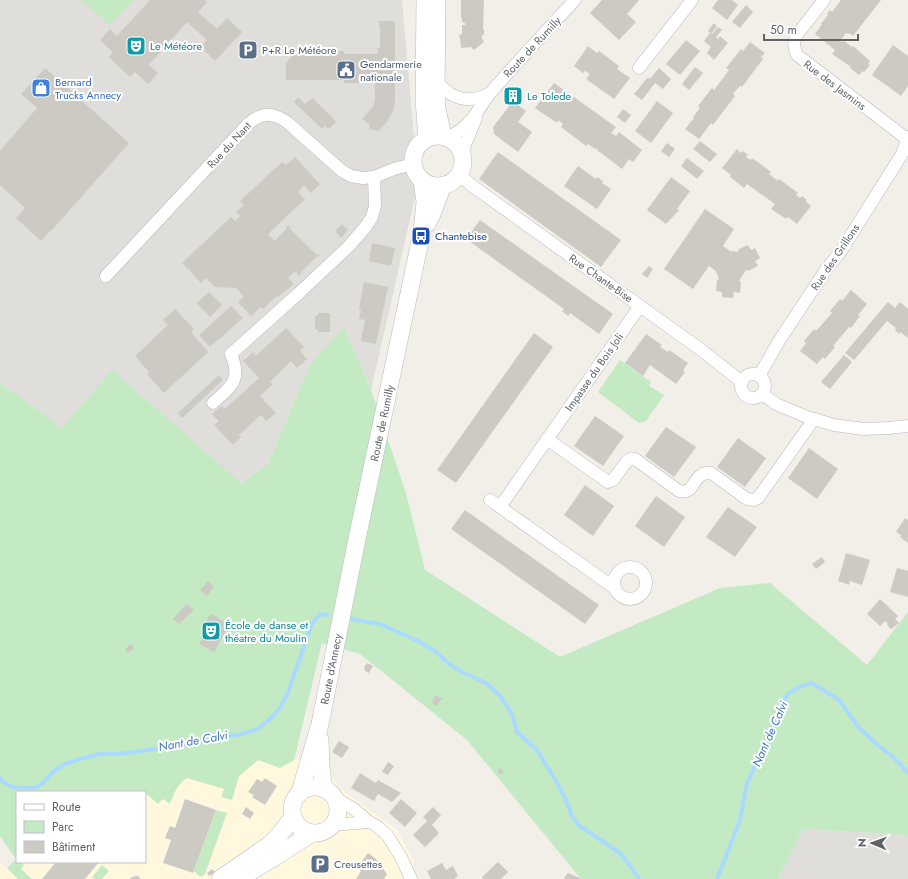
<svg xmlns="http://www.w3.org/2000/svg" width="908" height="879" font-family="Jost,sans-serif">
	<rect width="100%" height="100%" fill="#f1efe8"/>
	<path fill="#fff8df" d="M259,760L280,768L294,760L329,764V771L338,787L397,830L415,863L403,879H0V863L7,868L17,858V862H145V793L151,798L177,787L182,782L187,778L239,776Z"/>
	<g fill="#e0deda">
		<path d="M0,0H402L418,184L371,390L344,327L311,363L268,464L240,483L0,567Z"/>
		<path d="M803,829L908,835V879H778Z"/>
	</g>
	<g fill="#c3eac3">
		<path d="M81,0H133L110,25Z"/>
		<path d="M344,327L371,390L406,493L425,570L560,657L720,588L770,583L867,665L908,612V835L803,829L778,879H581L467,740L360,654L322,643L294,760L280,768L258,760L239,776L232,800L221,797L224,789L187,778C176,786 175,792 170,804L163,799L158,804L142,790L140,792H17V858L16,859L17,862H19L24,865L21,869L32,879H18L7,868L16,859L0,836V383L62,428L112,370L241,483L268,464L311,363Z"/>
		<path d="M620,360L651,382L649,386L664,395L646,421L639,423L598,392Z"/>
		<path d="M216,810L227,813L205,874L200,877L194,871Z"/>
		<path d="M102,865L109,871L102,879H95L92,877Z"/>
	</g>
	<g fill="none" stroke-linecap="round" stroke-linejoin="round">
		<g stroke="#aadaff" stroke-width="4">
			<path d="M352,619L380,624L416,640L435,651L449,664L464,673L486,683L500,696L511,712L517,732L537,750L560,788L567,803L572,817L580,826L621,854L633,870L639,879"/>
			<path d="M0,778L2,781L12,787L35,788L43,783L53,772L65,764L80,759L99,754H119L183,745L225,736L237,735L258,729L271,718L280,708L287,695L301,655L312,623L320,614L327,615"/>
			<path d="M717,879L740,820L747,783L787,695C795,688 802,686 812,683L839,700L860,729L879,746L894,758L908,773"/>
		</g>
	</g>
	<g fill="#cdcac4">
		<path d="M150,0H205L207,2L198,12L210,23L217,29L227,18L242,32L215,61L200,46L207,40L187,22L149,65L158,73L148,84L135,72L130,77L109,57L113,52L100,40L110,29L117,36Z"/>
		<path d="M461,0H484L483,29H484V35H482V39L484,42L474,50L471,47L461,48L460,38L459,35L462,34V25H465V23L462,22V18H461Z"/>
		<path d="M602,0H639L627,14L636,22L619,40L590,13Z"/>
		<path d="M718,0H732L738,5L727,20L712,8Z"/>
		<path d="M841,0H881L853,36L849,33L848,34L846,33L840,41L842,42L844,41L852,47L853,46L870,61L868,64L870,65L864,72L863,71L859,75L850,68L851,67L832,54L835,50L815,34L822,24H821L828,15L827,14L830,10L832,12Z"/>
		<path d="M746,5L753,12L740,28L732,22Z"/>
		<path d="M379,21H395V101L394,109L387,122L378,131L369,129L370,124L367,123L362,119L372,108L375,101V83H344V80H286V63L294,54H299V51H344V54H378L377,48H380V26H379Z"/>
		<path d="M714,23L717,26L711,34H712L718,27L722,30L716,37L718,39L720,36L728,43L714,60L707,53L711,47L704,41L710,33L708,31Z"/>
		<path d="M686,40L700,51L680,75L666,64Z"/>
		<path d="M750,42L765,53L761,57L763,59L742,87L740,86L733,94L735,96L713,125L711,123L699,139L685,129L694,118L693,117L700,108L698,106L712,88L714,90L729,70L726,68L741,49L743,51Z"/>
		<path d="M893,45L908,56V86L901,96L872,75Z"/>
		<path d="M588,46L597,53L599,51L619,66L617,69L630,78L614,99L586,79L590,74L585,71L583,73L574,66Z"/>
		<path d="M695,67L703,73L689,90L682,84Z"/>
		<path d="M45,68L129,143L52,230H51L41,241L16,218L25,208L0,185V151L37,108L21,94Z"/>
		<path d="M659,68L671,79L663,89L655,83L642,100L634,94L648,77L650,79Z"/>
		<path d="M554,83L616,127L611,133L616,136L619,132L642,150L633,162L629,159L622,169L597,150L598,149L595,148V149L588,144L586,146L561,127L563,124L558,120L557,123L535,108Z"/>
		<path d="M513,92L523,100L519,106L526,111L518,122L532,132L518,152L494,134L493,127L513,101L509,98Z"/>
		<path d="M298,97L305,104L312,98L333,118H332L336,122L329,129L325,126L322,129L294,102Z"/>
		<path d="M657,101L673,113L651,143L635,131Z"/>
		<path d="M623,109L631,115L625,123L617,117Z"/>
		<path d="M700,141L717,154L710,162L693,149Z"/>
		<path d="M667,143L675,149L669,157L661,151Z"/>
		<path d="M737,149L741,153L743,151L748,155L746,157L751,160L752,158L771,172L769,174L778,181L779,179L798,193L796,195L800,198L802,196L807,200L806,202L811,206L797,224L788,217L786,219L771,209L775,204L747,184L744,188L730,177L731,175L722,168Z"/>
		<path d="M498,152L621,240L601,267L479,179Z"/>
		<path d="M295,157L320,184L311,193L304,186L298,192L305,199L268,234L275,241L287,228L286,227L288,225L290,227L289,228L317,255L318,254L320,255L318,257L317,256L300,274L301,275L299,277L298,275V274L295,271L288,278L294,284L278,297L277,296L263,309L261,307L251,316L238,302L244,297L236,288L215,287L206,278L201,283L190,271H191L190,269L189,270L182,263L231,217L235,221L240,216L236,212L244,205L240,201L282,162L286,165Z"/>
		<path d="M687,158L704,171L697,179L681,166Z"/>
		<path d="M578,166L596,179L597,177L603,181L602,183L611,189L597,209L564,186Z"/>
		<path d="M671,177L690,191L677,209L679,210L666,224L647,210Z"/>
		<path d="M705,209L734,229L723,246L731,252L732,251L738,252L739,249L748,245L751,250L755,248L760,258L755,261L758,266L748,271L746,270L739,281L741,282L740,293L734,292L733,298L722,297V292L716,291L717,280L719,279L716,271L709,266L693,289L664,269Z"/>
		<path d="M480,220L613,314L599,334L570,313L568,316L562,311L564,309L466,239Z"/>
		<path d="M342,224L348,230L341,238L335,231Z"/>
		<path d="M372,243L395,248L391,266L369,261Z"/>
		<path d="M649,266L653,269L647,278L642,274Z"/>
		<path d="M364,282L388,287L376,344L361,341L365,320L359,319L361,309H359Z"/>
		<path d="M851,290L867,304L858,315L860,316L851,328L849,327L833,346L835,347L825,359L823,357L817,364L800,351L806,343L804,341L814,329L816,331L832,313L830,311L840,299L842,301Z"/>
		<path d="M209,292L222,305L210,317L197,303Z"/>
		<path d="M888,302L895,308L900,302L908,309V338L900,332L899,334L895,330L896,328L887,321L854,360L845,353Z"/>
		<path d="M231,306L243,318L210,347L199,335Z"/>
		<path d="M175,309L194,329L191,332L208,352L164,393L147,374L149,372L135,356L168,325L163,320Z"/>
		<path d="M318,313H330V332H318V329H315V316H318Z"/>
		<path d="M286,328L304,347L300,351L307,359L297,368L291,361L270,382L273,384L260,396L276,413L266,421L261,415L239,435L241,437L233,445L214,425L219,421L212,414L222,406L225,409L259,378L243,361L253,352L256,356Z"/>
		<path d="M534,333L553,347L456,483L437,470Z"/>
		<path d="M646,334L662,345L660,347L668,352L669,350L688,363L683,370L685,372L676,384L650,365L643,376L625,363Z"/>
		<path d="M844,355L852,362L830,389L821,382Z"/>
		<path d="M219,375L223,380L182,418L178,413Z"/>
		<path d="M595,416L624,436L603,466L574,446Z"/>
		<path d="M666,427L696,447L674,477L645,456Z"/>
		<path d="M738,438L766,458L745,487L717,467Z"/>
		<path d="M809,448L838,469L817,499L788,478Z"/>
		<path d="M585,485L614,506L593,536L564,515Z"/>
		<path d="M656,496L685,517L664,547L635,526Z"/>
		<path d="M728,507L757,527L735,557L706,537Z"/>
		<path d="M465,510L599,605L585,624L451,529Z"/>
		<path d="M905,518L908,520V543L900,537L901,535L896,532Z"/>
		<path d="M846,553L870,560L862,585L850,581L849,585L838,581Z"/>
		<path d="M822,557L825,562L816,569L812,564Z"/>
		<path d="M897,568L908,571V597L890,592Z"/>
		<path d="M208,581L214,587L207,596L200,590Z"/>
		<path d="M880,599L898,616L895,619L899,623L893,628L891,629L887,625L888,624L885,621L880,626L867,614Z"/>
		<path d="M186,604L194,610L179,624L173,619Z"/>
		<path d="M212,614L230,625L214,652L199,644L210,627L206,625L205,623L210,615Z"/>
		<path d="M130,644L134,648L128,653L125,650Z"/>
		<path d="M367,663L373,666L369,673L364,670L365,668L364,667Z"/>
		<path d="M435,695L442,698L437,706L432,703Z"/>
		<path d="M339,741L349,747L342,758L332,752Z"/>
		<path d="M388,762L394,766L388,775L382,772Z"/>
		<path d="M500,768L504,772L501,775L497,771Z"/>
		<path d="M360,773L376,783L378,780L401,793L392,802L378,794L374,801L351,788Z"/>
		<path d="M265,778L277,786L265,805L252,797L254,795L248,792L257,779L262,782Z"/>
		<path d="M185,799L216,810L193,873L163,863L171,840L165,838L170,826L175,828Z"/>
		<path d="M401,799L417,813L405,827L389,813Z"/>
		<path d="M246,807L254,813L250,819L242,814Z"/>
		<path d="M433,807L441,815L432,825L439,833L425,847L413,835L427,821L423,817Z"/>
		<path d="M368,853L376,859L387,874L384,879H356L361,871L357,868Z"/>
		<path d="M56,862H99L85,879H42Z"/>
		<path d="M498,862L508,872L501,879H484L482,877Z"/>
		<path d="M442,863L446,870L453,866L458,876L454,879H431L427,871Z"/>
		<path d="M212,869L215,872L209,876L207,873Z"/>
		<path d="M568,873L580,878V879H566L564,878Z"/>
		<path d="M135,876H138L141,879H130L132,877Z"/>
	</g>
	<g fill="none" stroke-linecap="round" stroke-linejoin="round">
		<g stroke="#b5b8bc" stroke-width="13">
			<g id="street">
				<path d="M824,0L796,36C793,43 794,48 797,55L907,139"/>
				<path d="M639,68L692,0"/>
				<path d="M436,79C449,99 468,104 489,94"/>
				<path d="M448,138C463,129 470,123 479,109C484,103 487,96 492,91C519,60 547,30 575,0"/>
				<path d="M462,152L476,118"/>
				<path d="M459,174L471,185L700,349L742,382"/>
				<path d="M106,276L247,125C261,112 271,112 287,122L342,171L351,176L363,178L374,177L394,169L413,164"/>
				<circle cx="753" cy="386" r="12"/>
				<path d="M759,376L779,341L825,271L841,251L897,162L902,154L908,137"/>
				<path d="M762,394L776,404L807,417L834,425L864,429L888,428L908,426"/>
				<path d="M213,403C231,386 242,381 231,354L299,293L349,246L367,225L372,217L375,206L374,177"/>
				<path d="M547,439L608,482L613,480L627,461C629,459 631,459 635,459L679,491C683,492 686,492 690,489C696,481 700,471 711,473L747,499L754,500L758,498L814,419"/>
				<path d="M490,500L616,589"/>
				<path d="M500,507L640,306"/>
				<circle cx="630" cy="583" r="16"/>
				<path d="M335,798L354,809L369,822L377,826L387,835L401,857L411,879"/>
				<path d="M332,825L369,822"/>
			</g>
		</g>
		<g stroke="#b6babf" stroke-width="18">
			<g id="secondary">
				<path d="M425,0L424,100L427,138"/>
				<path d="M437,0L436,94L437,109L443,136"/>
				<circle cx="438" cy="161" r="25"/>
				<path d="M427,224L432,214L443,185"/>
				<path d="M320,739L321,768L324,789"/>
				<circle cx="315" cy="810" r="23"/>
				<path d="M300,792L320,724L357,539L422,232L425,202L422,180"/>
				<path d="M242,877L275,857L312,833"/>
				<path d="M220,879L269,845L280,834L293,817"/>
			</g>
		</g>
		<use href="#street" stroke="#fff" stroke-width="12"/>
		<use href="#secondary" stroke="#fff" stroke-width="17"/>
	</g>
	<defs>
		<g id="theatre-square" transform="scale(1)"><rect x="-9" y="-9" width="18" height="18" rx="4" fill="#0f9aa8" stroke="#fff"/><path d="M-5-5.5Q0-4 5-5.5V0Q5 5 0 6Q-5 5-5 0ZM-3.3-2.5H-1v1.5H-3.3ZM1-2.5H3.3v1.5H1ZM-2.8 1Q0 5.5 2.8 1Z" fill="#fff"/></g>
		<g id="parking-square" transform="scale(1)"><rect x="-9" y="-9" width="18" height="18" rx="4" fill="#5c6f8a" stroke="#fff"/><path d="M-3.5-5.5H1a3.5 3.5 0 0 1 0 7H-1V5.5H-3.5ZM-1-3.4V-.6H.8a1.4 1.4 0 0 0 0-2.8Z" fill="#fff"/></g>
		<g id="civic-square" transform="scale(1)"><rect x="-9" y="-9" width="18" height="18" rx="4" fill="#5c6f8a" stroke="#fff"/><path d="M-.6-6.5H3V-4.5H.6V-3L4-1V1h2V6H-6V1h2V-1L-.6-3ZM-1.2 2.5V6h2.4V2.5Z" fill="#fff"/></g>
		<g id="shop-square" transform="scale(1)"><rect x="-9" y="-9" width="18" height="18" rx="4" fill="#3f7fe0" stroke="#fff"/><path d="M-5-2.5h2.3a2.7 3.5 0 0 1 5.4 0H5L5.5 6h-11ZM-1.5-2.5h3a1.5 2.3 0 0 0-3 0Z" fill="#fff"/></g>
		<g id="building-square" transform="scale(1)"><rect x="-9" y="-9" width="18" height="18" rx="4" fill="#0f9aa8" stroke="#fff"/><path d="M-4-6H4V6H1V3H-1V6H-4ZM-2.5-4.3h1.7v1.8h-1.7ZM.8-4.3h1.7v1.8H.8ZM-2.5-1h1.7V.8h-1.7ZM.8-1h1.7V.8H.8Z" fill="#fff"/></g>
		<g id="bus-square" transform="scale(1)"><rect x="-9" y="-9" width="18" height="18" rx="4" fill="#1a4fb4" stroke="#fff"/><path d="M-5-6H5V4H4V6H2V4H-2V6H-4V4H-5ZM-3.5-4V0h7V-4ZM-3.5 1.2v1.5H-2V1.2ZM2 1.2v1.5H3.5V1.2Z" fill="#fff"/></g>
	</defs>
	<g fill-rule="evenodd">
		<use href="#theatre-square" x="136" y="46"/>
		<use href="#parking-square" x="248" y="50"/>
		<use href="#civic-square" x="346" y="70"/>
		<use href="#shop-square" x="41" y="88"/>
		<use href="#building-square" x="513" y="96"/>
		<use href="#bus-square" x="421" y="236"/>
		<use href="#theatre-square" x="211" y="631"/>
		<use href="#parking-square" x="320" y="864"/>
	</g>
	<g text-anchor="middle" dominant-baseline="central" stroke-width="4" stroke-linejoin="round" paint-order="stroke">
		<g font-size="11" fill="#0d838f" stroke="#fff" text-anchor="start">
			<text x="150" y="46">Le Météore</text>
			<text x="527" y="96">Le Tolede</text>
			<text x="225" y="625">École de danse et<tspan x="225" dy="13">théatre du Moulin</tspan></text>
		</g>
		<g font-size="11" fill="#5f6368" stroke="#fff">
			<text transform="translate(532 47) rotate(-47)">Route de Rumilly</text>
			<text transform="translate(835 85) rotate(37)">Rue des Jasmins</text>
			<text transform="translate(229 145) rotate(-47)">Rue du Nant</text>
			<text transform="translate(835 257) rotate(-56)">Rue des Grillons</text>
			<text transform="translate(601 278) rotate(35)">Rue Chante-Bise</text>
			<text transform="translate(594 372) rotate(-55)">Impasse du Bois Joli</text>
			<text transform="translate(382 423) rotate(-78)">Route de Rumilly</text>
			<text transform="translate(331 669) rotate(-79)">Route d'Annecy</text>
		</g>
		<g font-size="11" fill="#4e5e75" stroke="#fff" text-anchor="start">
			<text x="262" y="50">P+R Le Météore</text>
			<text x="360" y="64">Gendarmerie<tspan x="360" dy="13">nationale</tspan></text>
			<text x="334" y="864">Creusettes</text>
		</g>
		<g font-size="11" fill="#366cbe" stroke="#fff" text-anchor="start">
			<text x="55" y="82">Bernard<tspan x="55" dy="13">Trucks Annecy</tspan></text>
		</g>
		<g font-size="11" fill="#164399" stroke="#fff" text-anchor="start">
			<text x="435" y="236">Chantebise</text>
		</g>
		<g font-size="12" font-style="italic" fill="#3f79b8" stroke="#fff">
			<text transform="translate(770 734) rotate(-66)">Nant de Calvi</text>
			<text transform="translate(193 741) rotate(-10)">Nant de Calvi</text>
		</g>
	</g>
	<rect x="16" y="791" width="130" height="72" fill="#ffffff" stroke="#bfc1c3"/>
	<rect x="24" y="804" width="20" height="6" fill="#ffffff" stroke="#bfc1c3"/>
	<text x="52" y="811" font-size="12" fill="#5f6368">Route</text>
	<rect x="24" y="821" width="20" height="12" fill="#c3eac3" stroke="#bfc1c3"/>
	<text x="52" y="831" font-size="12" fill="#5f6368">Parc</text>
	<rect x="24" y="841" width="20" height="12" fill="#cdcac4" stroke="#bfc1c3"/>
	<text x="52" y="851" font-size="12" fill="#5f6368">Bâtiment</text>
	<g transform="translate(872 843) rotate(272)" stroke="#ffffff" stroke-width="3" paint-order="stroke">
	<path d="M0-3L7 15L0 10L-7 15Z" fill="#5f6368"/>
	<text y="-6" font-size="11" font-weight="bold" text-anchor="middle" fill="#5f6368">N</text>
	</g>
	<path d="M764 34v6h94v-6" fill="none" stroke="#5f6368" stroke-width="2"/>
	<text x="770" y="34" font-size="12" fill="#5f6368" stroke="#ffffff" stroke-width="3" paint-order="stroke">50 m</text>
</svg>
